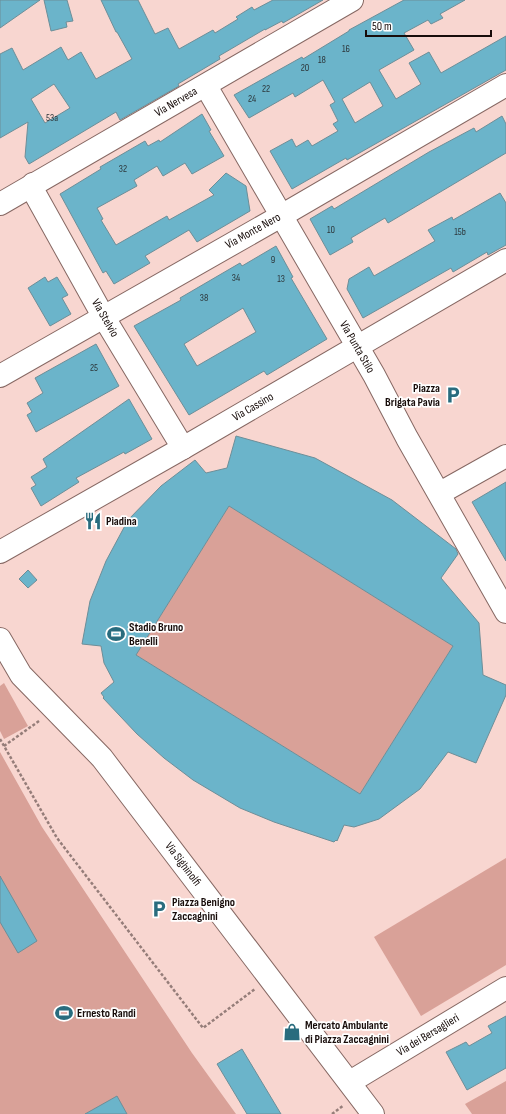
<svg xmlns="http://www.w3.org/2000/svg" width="506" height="1114" font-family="'Sofia Sans Condensed',sans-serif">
	<rect width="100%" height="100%" fill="#f8d6d0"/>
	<g fill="#d9a198">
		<path d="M229,506L453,646L360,794L136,655Z"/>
		<path d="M4,683L28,726L4,739L0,731V686Z"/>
		<path d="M0,752L42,827L192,1053L236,1114H0Z"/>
		<path d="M506,858V965L421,1016L374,937Z"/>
		<path d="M506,1081V1114H472L465,1104Z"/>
	</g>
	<g fill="#6bb4ca" stroke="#6d8e98" fill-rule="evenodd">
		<path d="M0,0H40L0,28Z"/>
		<path d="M44,0H67L73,21L66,22L67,27L51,31Z"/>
		<path d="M101,0H138L155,34L168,28L179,49L213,30L215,33L238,19L236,17L252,7L254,10L273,0H323L283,23L282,21L265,30V29L219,56L220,59L178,84L179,86L120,120L116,112L29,164L25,157L28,122L0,138V54L12,48L23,70L61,47L68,60L81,52L96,79L132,59L117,32H116ZM54,84L70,108L45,123L31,99Z"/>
		<path d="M404,0H465L440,14L443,18L431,24L428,20L404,33L414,50L379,70L396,99L421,84L409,63L429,52L441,73L506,36V70L347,160L346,158L292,189L270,151L292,139L296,147L308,140L312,146L338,131L333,124L338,121L330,105L335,102L323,80L295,97L293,93L249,118L234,95L302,57L303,59L349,31V30ZM370,82L383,106L355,123L342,99Z"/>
		<path d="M202,114L211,130L209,131L224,156L192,174L185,163L163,176L157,166L134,180L137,186L97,208L103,219L101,220L116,245L167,216L169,220L214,195L209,190L226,173L246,186L250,211L197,242L189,230L145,256L150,263L114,284L106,271L103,273L60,194L101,169L100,167L145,141L148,146L159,140L160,142Z"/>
		<path d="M502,116L506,124V153L388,223L385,218L351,238L353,242L330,255L310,219L332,206L334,209L429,152L474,128L476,132Z"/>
		<path d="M500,193L506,203V245L488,255L487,252L453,272L451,268L363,318L347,289L349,279L369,267L374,276L435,241L428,230L452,217L453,220Z"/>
		<path d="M276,246L293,277L291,278L327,339L267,375L264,371L189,415L134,326L181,300L180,298L240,263L242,266ZM243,308L256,332L197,366L184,344Z"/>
		<path d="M45,277L48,282L57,277L68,295L62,298L71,314L50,326L28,288Z"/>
		<path d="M96,344L119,386L36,432L27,415L32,412L27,403L43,393L35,378Z"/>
		<path d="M129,399L152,439L125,454L124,452L76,478L79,482L41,506L31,488L36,485L31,477L47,467L43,459Z"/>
		<path d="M236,436L315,458L392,500L456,549L458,554L441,578L479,623L483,675L506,685V695L476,763L448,752L420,789L379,819L354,827L344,825L337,841L336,840L334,842L274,822L240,808L193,780L164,758L137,734L103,698L104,697L101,693L114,682L104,663L101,646L82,644L90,601L106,561L128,520L161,486L195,460L206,473L227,468ZM229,506L453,646L360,794L136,655Z"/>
		<path d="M506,482V561L472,502Z"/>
		<path d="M28,570L37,580L28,588L19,579Z"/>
		<path d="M0,876L37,941L18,953L0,922Z"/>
		<path d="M506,1016V1068L467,1090L446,1052L466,1042L469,1046L492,1033L488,1026Z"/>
		<path d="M242,1049L281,1114H247L217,1064Z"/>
		<path d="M117,1096L127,1114H85Z"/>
	</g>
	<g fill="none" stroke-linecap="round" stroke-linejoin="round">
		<g stroke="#866863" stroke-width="24">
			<g id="minor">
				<path d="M201,88L206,89L210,93L374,375L407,438L506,612"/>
				<path d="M33,184L34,192L103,316L183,448"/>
				<path d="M0,204L352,0"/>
				<path d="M0,376L281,216L506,85"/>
				<path d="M440,493L506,456"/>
				<path d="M0,552L183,448L506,260"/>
				<path d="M0,639L21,675L102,758L373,1114"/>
				<path d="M350,1082L506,988"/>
			</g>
		</g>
		<g stroke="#957d79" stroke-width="2.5" stroke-dasharray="3 2" stroke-linecap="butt">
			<path d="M0,739L57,838L203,1028L255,989"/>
			<path d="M4,746L39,721"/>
			<path d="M332,1114L344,1105"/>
		</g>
		<use href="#minor" stroke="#fff" stroke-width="22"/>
	</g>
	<defs>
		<g id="parking-bare" transform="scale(1.38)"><path d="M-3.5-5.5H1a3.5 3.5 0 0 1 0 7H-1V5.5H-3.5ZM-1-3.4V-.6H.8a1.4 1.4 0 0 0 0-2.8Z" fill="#296c7e" stroke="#fff" stroke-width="2.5" paint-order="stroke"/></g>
		<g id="restaurant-bare" transform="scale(1.38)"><path d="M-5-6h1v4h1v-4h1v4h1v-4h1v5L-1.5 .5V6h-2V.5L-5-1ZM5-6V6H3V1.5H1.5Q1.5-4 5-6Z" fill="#296c7e" stroke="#fff" stroke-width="2.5" paint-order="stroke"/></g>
		<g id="stadium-bare" transform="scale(1.38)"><path d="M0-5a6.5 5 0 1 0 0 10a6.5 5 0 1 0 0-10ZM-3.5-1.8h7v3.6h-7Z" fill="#296c7e" stroke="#fff" stroke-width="2.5" paint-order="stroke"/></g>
		<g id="shop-bare" transform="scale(1.38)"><path d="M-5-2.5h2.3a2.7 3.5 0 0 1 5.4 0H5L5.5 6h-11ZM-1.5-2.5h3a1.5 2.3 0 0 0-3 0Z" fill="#296c7e" stroke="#fff" stroke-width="2.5" paint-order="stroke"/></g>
	</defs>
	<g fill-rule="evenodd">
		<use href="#parking-bare" x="453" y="395"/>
		<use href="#restaurant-bare" x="93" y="521"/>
		<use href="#stadium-bare" x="116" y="634"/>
		<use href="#parking-bare" x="159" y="909"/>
		<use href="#stadium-bare" x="64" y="1013"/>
		<use href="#shop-bare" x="292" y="1032"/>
	</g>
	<g text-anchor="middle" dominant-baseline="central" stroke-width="3.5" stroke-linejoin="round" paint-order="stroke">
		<g font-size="10" fill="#2c363a">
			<text x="346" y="49">16</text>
			<text x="322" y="60">18</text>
			<text x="305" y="68">20</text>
			<text x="266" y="89">22</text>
			<text x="252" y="99">24</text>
			<text x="52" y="118">53a</text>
			<text x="123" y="169">32</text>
			<text x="331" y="230">10</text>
			<text x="460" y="232">15b</text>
			<text x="273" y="260">9</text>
			<text x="236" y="278">34</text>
			<text x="281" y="279">13</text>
			<text x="204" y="298">38</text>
			<text x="94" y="368">25</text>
		</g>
		<g font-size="12" fill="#170c0a" stroke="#fff">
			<text transform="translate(176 102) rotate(-30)">Via Nervesa</text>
			<text transform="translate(253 231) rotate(-29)">Via Monte Nero</text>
			<text transform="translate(105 318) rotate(60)">Via Stelvio</text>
			<text transform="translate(357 347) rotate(60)">Via Punta Stilo</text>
			<text transform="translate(253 407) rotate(-30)">Via Cassino</text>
			<text transform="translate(183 864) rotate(53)">Via Sighinolfi</text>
			<text transform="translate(428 1035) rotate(-31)">Via dei Bersaglieri</text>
		</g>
		<g font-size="12" font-weight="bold" fill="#170c0a" stroke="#fff" text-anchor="start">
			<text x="440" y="388" text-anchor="end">Piazza<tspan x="440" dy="14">Brigata Pavia</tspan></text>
			<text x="106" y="521">Piadina</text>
			<text x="129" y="627">Stadio Bruno<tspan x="129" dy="14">Benelli</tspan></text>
			<text x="172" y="902">Piazza Benigno<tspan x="172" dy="14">Zaccagnini</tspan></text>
			<text x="77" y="1013">Ernesto Randi</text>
			<text x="305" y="1025">Mercato Ambulante<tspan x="305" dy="14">di Piazza Zaccagnini</tspan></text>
		</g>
	</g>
	<path d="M366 30v6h125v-6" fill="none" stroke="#170c0a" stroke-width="2"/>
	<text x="372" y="30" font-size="12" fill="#170c0a" stroke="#ffffff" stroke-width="3" paint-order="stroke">50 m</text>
</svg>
